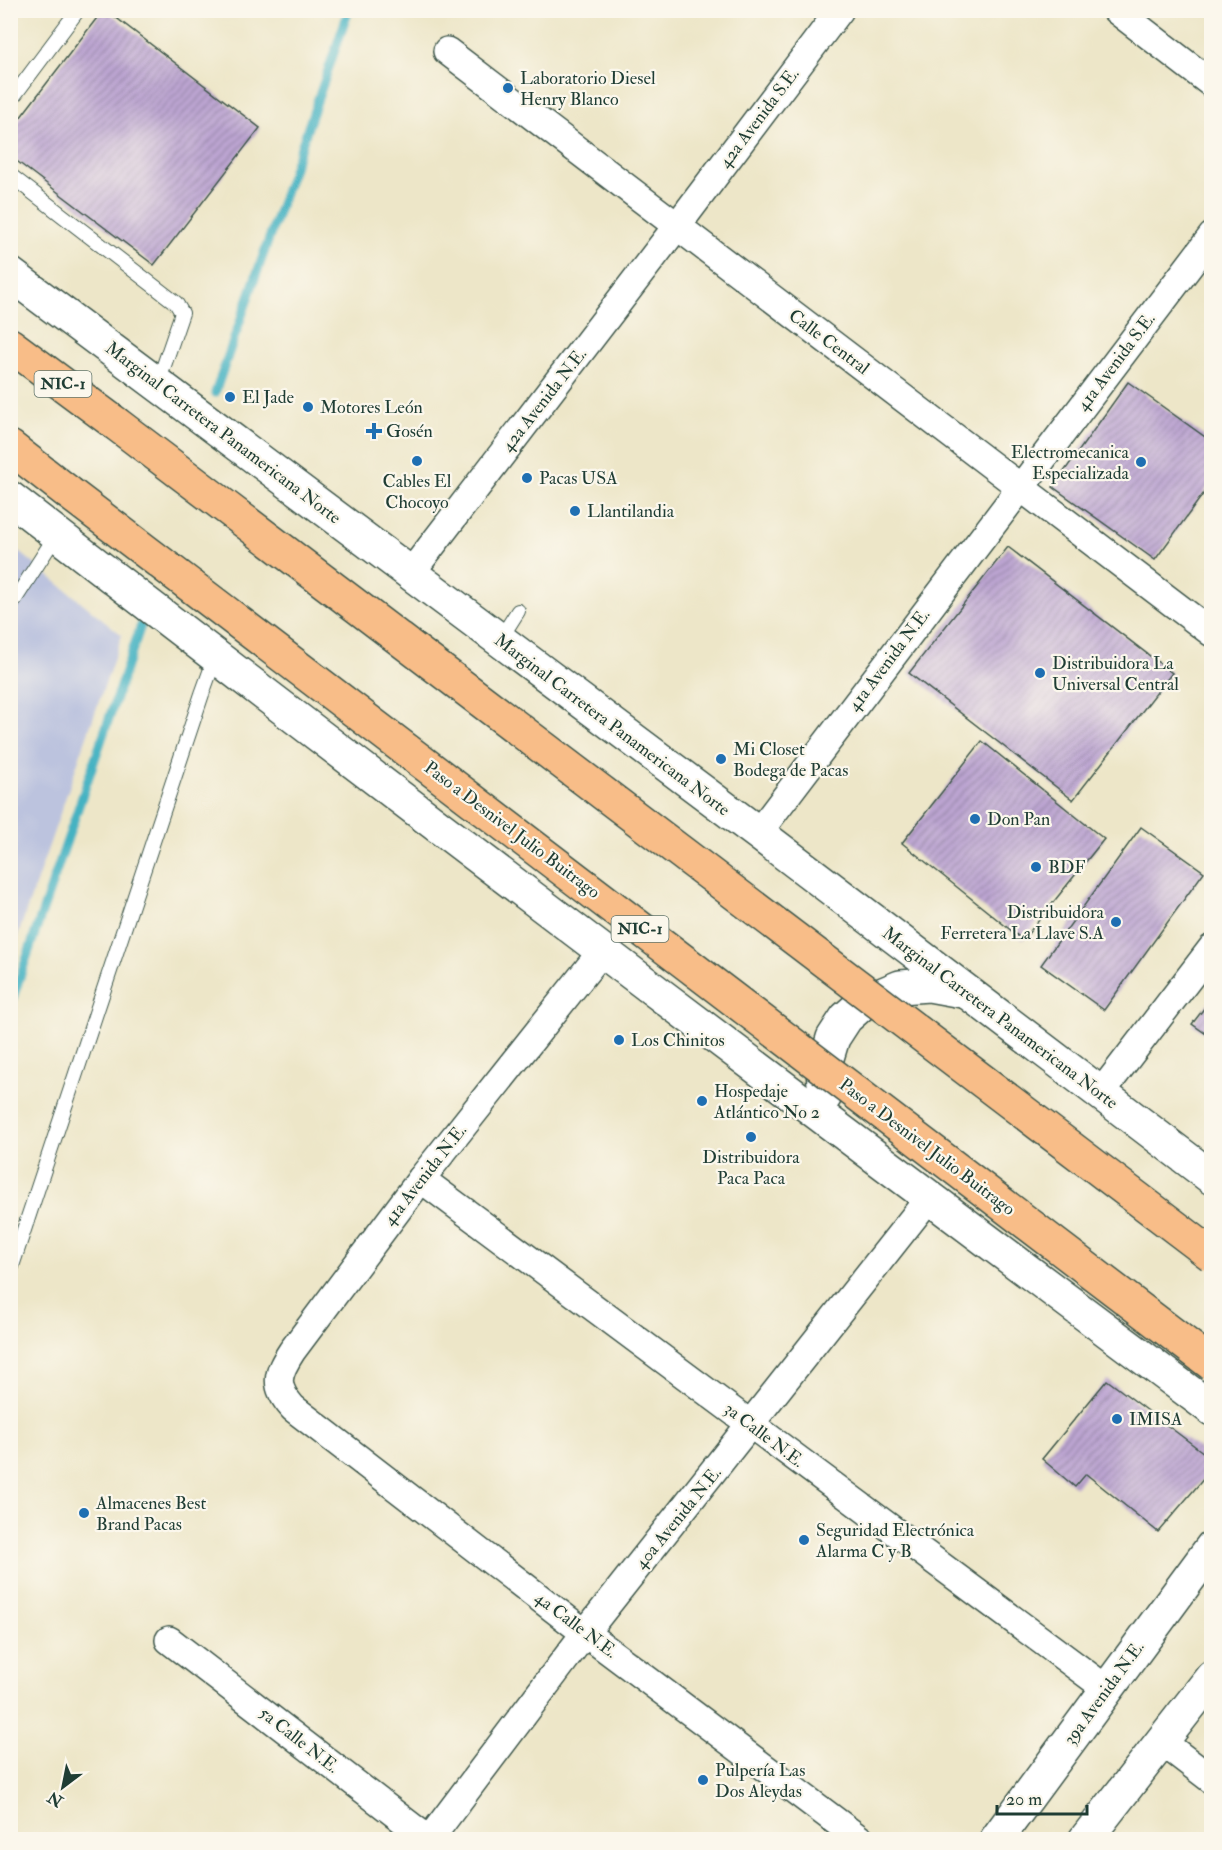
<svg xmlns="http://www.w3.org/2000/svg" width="1222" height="1850" font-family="'IM FELL Double Pica',serif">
	<defs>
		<pattern id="building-hatch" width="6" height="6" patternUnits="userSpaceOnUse" patternTransform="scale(1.5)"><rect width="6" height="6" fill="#bca4d1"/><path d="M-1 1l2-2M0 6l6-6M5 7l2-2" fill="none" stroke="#9887aa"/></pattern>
	</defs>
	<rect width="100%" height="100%" fill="#fbf7ec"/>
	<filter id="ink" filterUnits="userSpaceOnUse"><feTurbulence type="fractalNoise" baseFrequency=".0167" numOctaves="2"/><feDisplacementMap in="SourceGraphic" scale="12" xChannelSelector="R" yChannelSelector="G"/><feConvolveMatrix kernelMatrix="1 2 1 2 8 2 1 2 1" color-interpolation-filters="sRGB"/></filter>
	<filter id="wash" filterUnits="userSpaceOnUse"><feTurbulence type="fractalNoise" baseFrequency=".008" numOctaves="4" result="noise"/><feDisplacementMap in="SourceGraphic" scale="24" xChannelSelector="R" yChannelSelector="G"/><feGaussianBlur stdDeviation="1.35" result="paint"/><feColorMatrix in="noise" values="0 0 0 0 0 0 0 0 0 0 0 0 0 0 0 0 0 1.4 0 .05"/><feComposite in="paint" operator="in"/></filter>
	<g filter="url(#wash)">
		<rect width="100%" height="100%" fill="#ede6c8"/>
		<path fill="#bcc3de" d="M11,545L122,635L11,955Z"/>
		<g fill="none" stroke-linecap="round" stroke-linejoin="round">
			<g stroke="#45b2c2" stroke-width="9">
				<path d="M215,393L349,10"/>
				<path d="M10,1006L146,611"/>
			</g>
		</g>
		<g id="blocks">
			<g fill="url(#building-hatch)">
				<path d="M103,10H106L260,128L154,265L10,156V131Z"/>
				<path d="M1128,382L1212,442V482L1155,560L1053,487Z"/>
				<path d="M1008,547L1172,673L1073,800L909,673Z"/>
				<path d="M982,741L1104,839L1023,940L902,843Z"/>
				<path d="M1141,827L1204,872L1104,1010L1041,965Z"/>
				<path d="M1212,998V1038L1192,1024Z"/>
				<path d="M1107,1380L1212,1459V1469L1158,1532L1086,1474L1075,1487L1042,1459Z"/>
			</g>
		</g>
	</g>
	<g filter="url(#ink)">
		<use href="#blocks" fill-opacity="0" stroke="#3e564a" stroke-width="1.5"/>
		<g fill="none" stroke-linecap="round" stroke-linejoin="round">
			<g stroke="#3e564a" stroke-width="16">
				<g id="service">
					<path d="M10,101L78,10"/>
					<path d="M10,175L176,303L182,313L158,383"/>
					<path d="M10,607L57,534"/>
					<path d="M499,641L518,611"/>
					<path d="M10,1272L202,694L215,658"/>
				</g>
			</g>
			<g stroke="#3e564a" stroke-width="30">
				<g id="minor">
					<path d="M1116,10L1212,84"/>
					<path d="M447,51L1212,633"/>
					<path d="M410,574L677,226L840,10"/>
					<path d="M758,833L1212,236"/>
					<path d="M603,950L421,1179L292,1351C277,1374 273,1386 293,1408L585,1633L861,1840"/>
					<path d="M1100,1094L1212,948"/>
					<path d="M421,1179L1108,1690"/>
					<path d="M169,1640L429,1840"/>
					<path d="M1161,1741L1212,1780"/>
					<path d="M429,1840L585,1633L929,1198"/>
				</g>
			</g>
			<g stroke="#3e564a" stroke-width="36">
				<g id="tertiary">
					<path d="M10,274L758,833L1212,1178"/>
					<path d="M10,498C408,806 809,1108 1212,1409"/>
					<path d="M825,1096L823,1071L833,1038L846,1018L864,1002L900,987L929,985L962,991"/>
					<path d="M996,1840L1212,1547"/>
					<path d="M1085,1840L1212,1677"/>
				</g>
			</g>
			<g stroke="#3e564a" stroke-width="36">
				<g id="trunk">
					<path d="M10,345L115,423"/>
					<path d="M10,447L69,493"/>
				</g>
			</g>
			<use href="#service" stroke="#fff" stroke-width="14"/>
			<use href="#minor" stroke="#fff" stroke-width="27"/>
			<use href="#tertiary" stroke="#fff" stroke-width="33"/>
			<use href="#trunk" stroke="#f8bd88" stroke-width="33"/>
			<g stroke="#3e564a" stroke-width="36" stroke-linecap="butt">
				<g id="trunk-bridge">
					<path d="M115,423L1212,1255"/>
					<path d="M69,493L1212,1364"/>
				</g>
			</g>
			<use href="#trunk-bridge" stroke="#f8bd88" stroke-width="33"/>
		</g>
	</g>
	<g fill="#1f6fb2" stroke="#fbf7ec" stroke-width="2">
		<circle cx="508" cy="88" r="6"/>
		<circle cx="230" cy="397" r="6"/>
		<circle cx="308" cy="407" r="6"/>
		<path d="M371 422h6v6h6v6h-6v6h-6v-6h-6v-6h6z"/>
		<circle cx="417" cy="461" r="6"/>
		<circle cx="1141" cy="462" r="6"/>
		<circle cx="527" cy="478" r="6"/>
		<circle cx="575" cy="511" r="6"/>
		<circle cx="1040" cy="673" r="6"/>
		<circle cx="721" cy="759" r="6"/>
		<circle cx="975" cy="819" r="6"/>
		<circle cx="1036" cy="867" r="6"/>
		<circle cx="1116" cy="922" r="6"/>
		<circle cx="619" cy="1040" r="6"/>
		<circle cx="702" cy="1101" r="6"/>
		<circle cx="751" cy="1137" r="6"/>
		<circle cx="1117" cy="1419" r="6"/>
		<circle cx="84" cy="1513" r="6"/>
		<circle cx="804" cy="1540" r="6"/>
		<circle cx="703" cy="1780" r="6"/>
	</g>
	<g text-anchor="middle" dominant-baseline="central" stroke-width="4.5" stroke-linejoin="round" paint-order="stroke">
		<g fill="#fbf7ec" stroke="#61756b" stroke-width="1.5">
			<rect x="34.5" y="371" width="57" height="26" rx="4.5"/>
			<rect x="611.5" y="916" width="57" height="26" rx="4.5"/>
		</g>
		<g font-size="16" font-weight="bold" fill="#1f3d34">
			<text x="63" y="384">NIC-1</text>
			<text x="640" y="929">NIC-1</text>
		</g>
		<g font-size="18" fill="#1f3d34" stroke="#fbf7ec" text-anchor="start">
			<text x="520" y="78">Laboratorio Diesel<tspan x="520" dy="21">Henry Blanco</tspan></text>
			<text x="242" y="397">El Jade</text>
			<text x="320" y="407">Motores León</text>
			<text x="386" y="431">Gosén</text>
			<text x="1129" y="452" text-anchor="end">Electromecanica<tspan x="1129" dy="21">Especializada</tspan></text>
			<text x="539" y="478">Pacas USA</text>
			<text x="417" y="481" text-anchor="middle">Cables El<tspan x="417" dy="21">Chocoyo</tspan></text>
			<text x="587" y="511">Llantilandia</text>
			<text x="1052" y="663">Distribuidora La<tspan x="1052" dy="21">Universal Central</tspan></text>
			<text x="733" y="749">Mi Closet<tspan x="733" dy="21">Bodega de Pacas</tspan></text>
			<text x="987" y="819">Don Pan</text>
			<text x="1048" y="867">BDF</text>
			<text x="1104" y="912" text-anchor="end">Distribuidora<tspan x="1104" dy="21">Ferretera La Llave S.A</tspan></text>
			<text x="631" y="1040">Los Chinitos</text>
			<text x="714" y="1091">Hospedaje<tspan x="714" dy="21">Atlántico No 2</tspan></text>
			<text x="751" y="1157" text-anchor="middle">Distribuidora<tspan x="751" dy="21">Paca Paca</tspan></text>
			<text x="1129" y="1419">IMISA</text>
			<text x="96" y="1503">Almacenes Best<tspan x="96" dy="21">Brand Pacas</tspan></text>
			<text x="816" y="1530">Seguridad Electrónica<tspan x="816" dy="21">Alarma C y B</tspan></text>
			<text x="715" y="1770">Pulpería Las<tspan x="715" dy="21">Dos Aleydas</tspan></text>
		</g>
		<g font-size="18" fill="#1f3d34" stroke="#fbf7ec">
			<text transform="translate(759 118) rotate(-53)">42a Avenida S.E.</text>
			<text transform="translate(829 342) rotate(37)">Calle Central</text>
			<text transform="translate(1116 362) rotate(-53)">41a Avenida S.E.</text>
			<text transform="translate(544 400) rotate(-52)">42a Avenida N.E.</text>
			<text transform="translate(223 433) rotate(37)">Marginal Carretera Panamericana Norte</text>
			<text transform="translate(889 660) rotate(-53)">41a Avenida N.E.</text>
			<text transform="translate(612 725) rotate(37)">Marginal Carretera Panamericana Norte</text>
			<text transform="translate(512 830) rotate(37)">Paso a Desnivel Julio Buitrago</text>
			<text transform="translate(1000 1018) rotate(37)">Marginal Carretera Panamericana Norte</text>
			<text transform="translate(927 1147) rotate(37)">Paso a Desnivel Julio Buitrago</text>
			<text transform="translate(425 1175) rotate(-52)">41a Avenida N.E.</text>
			<text transform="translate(764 1435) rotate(37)">3a Calle N.E.</text>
			<text transform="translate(678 1518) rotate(-51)">40a Avenida N.E.</text>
			<text transform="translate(576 1625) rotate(37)">4a Calle N.E.</text>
			<text transform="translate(1104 1693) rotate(-54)">39a Avenida N.E.</text>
			<text transform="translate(299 1740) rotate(38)">5a Calle N.E.</text>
		</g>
	</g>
	<rect width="1222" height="1850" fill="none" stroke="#fbf7ec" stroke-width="36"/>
	<g transform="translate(63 1787) rotate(212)" stroke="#fbf7ec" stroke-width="4.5" paint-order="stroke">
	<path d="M0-4.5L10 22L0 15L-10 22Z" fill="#1f3d34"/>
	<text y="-9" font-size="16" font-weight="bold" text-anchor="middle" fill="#1f3d34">N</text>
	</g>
	<path d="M997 1805v9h90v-9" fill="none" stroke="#1f3d34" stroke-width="3"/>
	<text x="1006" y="1805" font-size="18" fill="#1f3d34" stroke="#fbf7ec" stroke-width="4.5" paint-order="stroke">20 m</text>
</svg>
